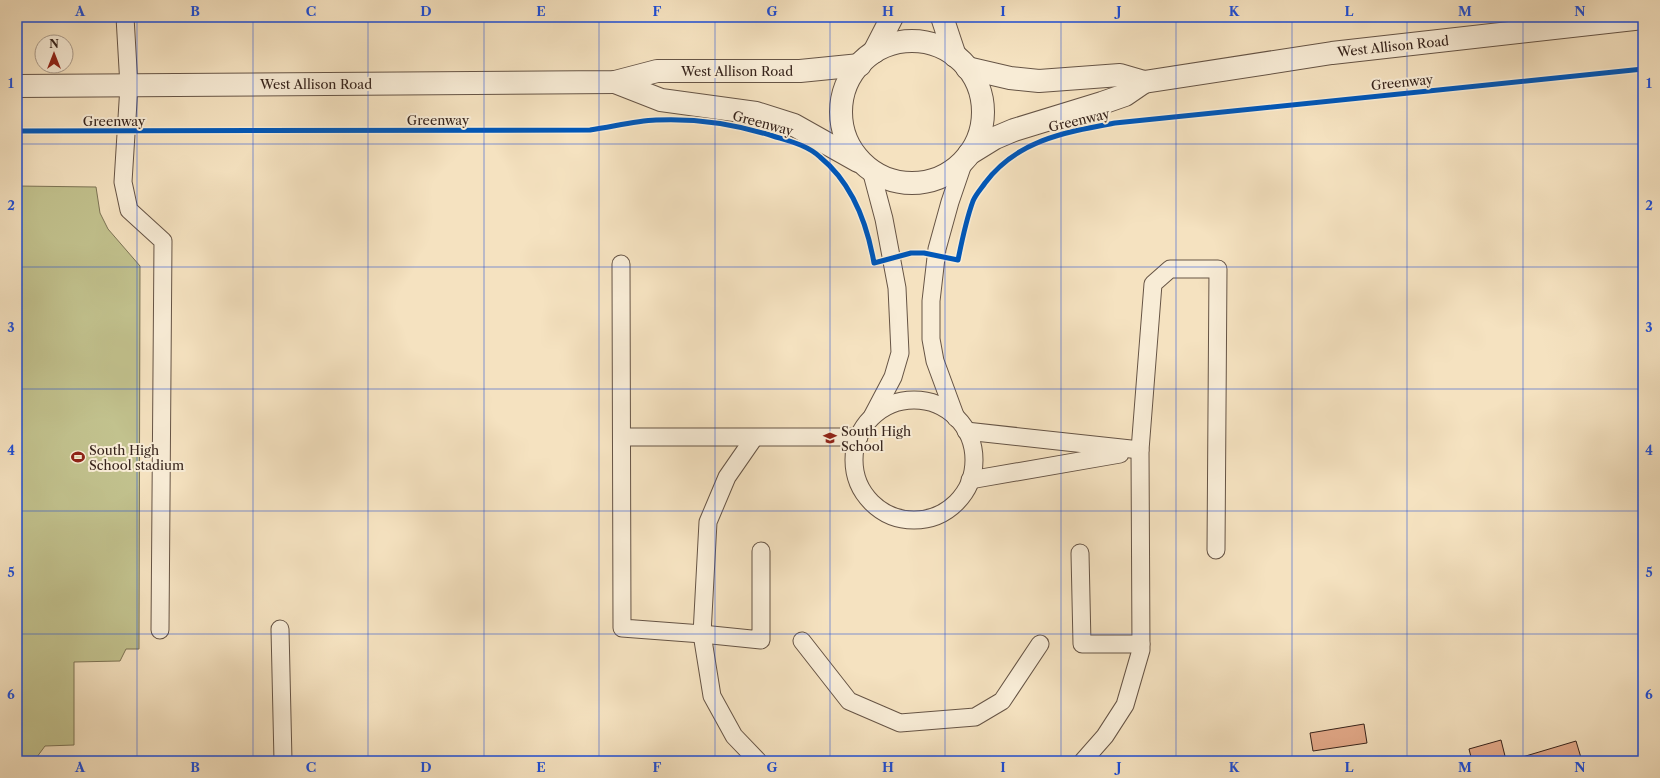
<svg xmlns="http://www.w3.org/2000/svg" width="1660" height="778" font-family="'Libre Caslon Text',serif">
	<rect width="100%" height="100%" fill="#f5e2c0"/>
	<filter id="stains"><feTurbulence type="fractalNoise" baseFrequency=".005" numOctaves="4"/><feColorMatrix values="0 0 0 0 .2 0 0 0 0 .09 0 0 0 0 .02 0 0 0 .5 -.17"/></filter>
	<radialGradient id="worn" r=".72"><stop offset=".6" stop-color="#630" stop-opacity="0"/><stop offset="1" stop-color="#630" stop-opacity=".3"/></radialGradient>
	<path fill="#c2c28e" stroke="#7c7355" d="M17,186L96,187L100,213L108,229L140,266L139,649H126L120,661L74,662V745L45,746L34,761H17Z"/>
	<g fill="#e3aa8a" stroke="#37241c">
		<path d="M1364,724L1367,743L1313,751L1310,733Z"/>
		<path d="M1501,740L1506,760L1472,761L1469,749Z"/>
		<path d="M1576,741L1582,761H1509Z"/>
	</g>
	<g fill="none" stroke-linecap="round" stroke-linejoin="round">
		<g stroke="#665445" stroke-width="19">
			<g id="service">
				<path d="M125,17L129,86L123,182L129,210L163,241L160,630"/>
				<path d="M871,170L884,219L897,288L900,353L893,377L873,415"/>
				<path d="M621,264L622,628L702,634L761,640V551"/>
				<circle cx="914" cy="460" r="60"/>
				<path d="M956,418L935,361L931,339V301L937,249L950,202L964,161"/>
				<path d="M966,431L1140,450"/>
				<path d="M622,437H859"/>
				<path d="M754,438L727,477L708,522L702,634L712,696L734,736L758,761"/>
				<path d="M970,480L1120,454"/>
				<path d="M1080,553L1082,644H1141"/>
				<path d="M280,629L283,761"/>
				<path d="M802,641L849,701L900,723L975,717L1002,701L1040,644"/>
				<path d="M1083,761L1105,736L1125,705L1141,650L1140,450L1153,284L1170,269H1218L1216,550"/>
			</g>
		</g>
		<g stroke="#665445" stroke-width="24">
			<g id="tertiary">
				<path d="M942,17L955,56"/>
				<circle cx="912" cy="112" r="71"/>
				<path d="M874,52L892,17"/>
				<path d="M967,68L1010,78L1039,81L1120,75L1144,82L1332,53L1643,18"/>
				<path d="M615,82L661,100L756,113L794,125L858,161"/>
				<path d="M17,86L615,82L657,71H800L860,65"/>
				<path d="M969,154L995,138L1014,130L1102,103L1125,95L1144,82"/>
			</g>
		</g>
		<use href="#service" stroke="#f8ecd6" stroke-width="17"/>
		<use href="#tertiary" stroke="#f8ecd6" stroke-width="22"/>
		<g stroke="#f8ecd6" stroke-width="8">
			<path id="cycleway" d="M17,131L590,130C612,127 634,121 656,120C697,118 735,124 773,136C789,141 807,145 820,157C852,183 867,223 874,263L911,253H924L958,260C962,240 966,220 973,201C976,194 981,189 985,183C1017,140 1066,132 1115,123L1643,69"/>
		</g>
		<use href="#cycleway" stroke="#0057b8" stroke-width="5"/>
	</g>
	<path fill="none" stroke="#1d4ed8" stroke-width="1" stroke-opacity="0.55" d="M137,17V761M253,17V761M368,17V761M484,17V761M599,17V761M715,17V761M830,17V761M945,17V761M1061,17V761M1176,17V761M1292,17V761M1407,17V761M1523,17V761M17,144H1643M17,267H1643M17,389H1643M17,511H1643M17,634H1643"/>
	<defs>
		<g id="school-bare" transform="scale(1.08)"><path d="M0-5L7-2L0 1L-7-2ZM-4 1L0 2.5L4 1V4Q0 6-4 4Z" fill="#8f2418" stroke="#f8ecd6" stroke-width="2.5" paint-order="stroke"/></g>
		<g id="stadium-bare" transform="scale(1.08)"><path d="M0-5a6.5 5 0 1 0 0 10a6.5 5 0 1 0 0-10ZM-3.5-1.8h7v3.6h-7Z" fill="#8f2418" stroke="#f8ecd6" stroke-width="2.5" paint-order="stroke"/></g>
	</defs>
	<g fill-rule="evenodd">
		<use href="#school-bare" x="830" y="438"/>
		<use href="#stadium-bare" x="78" y="457"/>
	</g>
	<g text-anchor="middle" dominant-baseline="central" stroke-width="4" stroke-linejoin="round" paint-order="stroke">
		<g font-size="13" fill="#37241c" stroke="#f8ecd6">
			<text transform="translate(1393 46) rotate(-6)">West Allison Road</text>
			<text x="737" y="71">West Allison Road</text>
			<text transform="translate(1402 82) rotate(-6)">Greenway</text>
			<text x="316" y="84">West Allison Road</text>
			<text x="438" y="120">Greenway</text>
			<text transform="translate(1079 120) rotate(-13)">Greenway</text>
			<text x="114" y="121">Greenway</text>
			<text transform="translate(763 123) rotate(15)">Greenway</text>
		</g>
		<g font-size="13" fill="#37241c" stroke="#f8ecd6" text-anchor="start">
			<text x="841" y="431">South High<tspan x="841" dy="15">School</tspan></text>
			<text x="89" y="450">South High<tspan x="89" dy="15">School stadium</tspan></text>
		</g>
	</g>
	<rect width="1660" height="778" fill="none" stroke="#f5e2c0" stroke-width="44"/>
	<g transform="translate(54 54)"><circle r="19" fill="#f8ecd6" stroke="#ab9c8c"/>
	<path d="M0-3L7 15L0 10L-7 15Z" fill="#8f2418"/>
	<text y="-6" font-size="11" font-weight="bold" text-anchor="middle" fill="#37241c">N</text>
	</g>
	<rect x="22" y="22" width="1616" height="734" fill="none" stroke="#1d4ed8" stroke-width="1.5"/>
	<g font-size="13" text-anchor="middle" font-weight="bold" fill="#1d4ed8">
		<text x="80" y="16">A</text>
		<text x="195" y="16">B</text>
		<text x="311" y="16">C</text>
		<text x="426" y="16">D</text>
		<text x="541" y="16">E</text>
		<text x="657" y="16">F</text>
		<text x="772" y="16">G</text>
		<text x="888" y="16">H</text>
		<text x="1003" y="16">I</text>
		<text x="1119" y="16">J</text>
		<text x="1234" y="16">K</text>
		<text x="1349" y="16">L</text>
		<text x="1465" y="16">M</text>
		<text x="1580" y="16">N</text>
		<text x="11" y="88">1</text>
		<text x="1649" y="88">1</text>
		<text x="11" y="210">2</text>
		<text x="1649" y="210">2</text>
		<text x="11" y="332">3</text>
		<text x="1649" y="332">3</text>
		<text x="11" y="455">4</text>
		<text x="1649" y="455">4</text>
		<text x="11" y="577">5</text>
		<text x="1649" y="577">5</text>
		<text x="11" y="699">6</text>
		<text x="1649" y="699">6</text>
		<text x="80" y="772">A</text>
		<text x="195" y="772">B</text>
		<text x="311" y="772">C</text>
		<text x="426" y="772">D</text>
		<text x="541" y="772">E</text>
		<text x="657" y="772">F</text>
		<text x="772" y="772">G</text>
		<text x="888" y="772">H</text>
		<text x="1003" y="772">I</text>
		<text x="1119" y="772">J</text>
		<text x="1234" y="772">K</text>
		<text x="1349" y="772">L</text>
		<text x="1465" y="772">M</text>
		<text x="1580" y="772">N</text>
	</g>
	<rect width="100%" height="100%" filter="url(#stains)"/>
	<rect width="100%" height="100%" fill="url(#worn)"/>
</svg>
